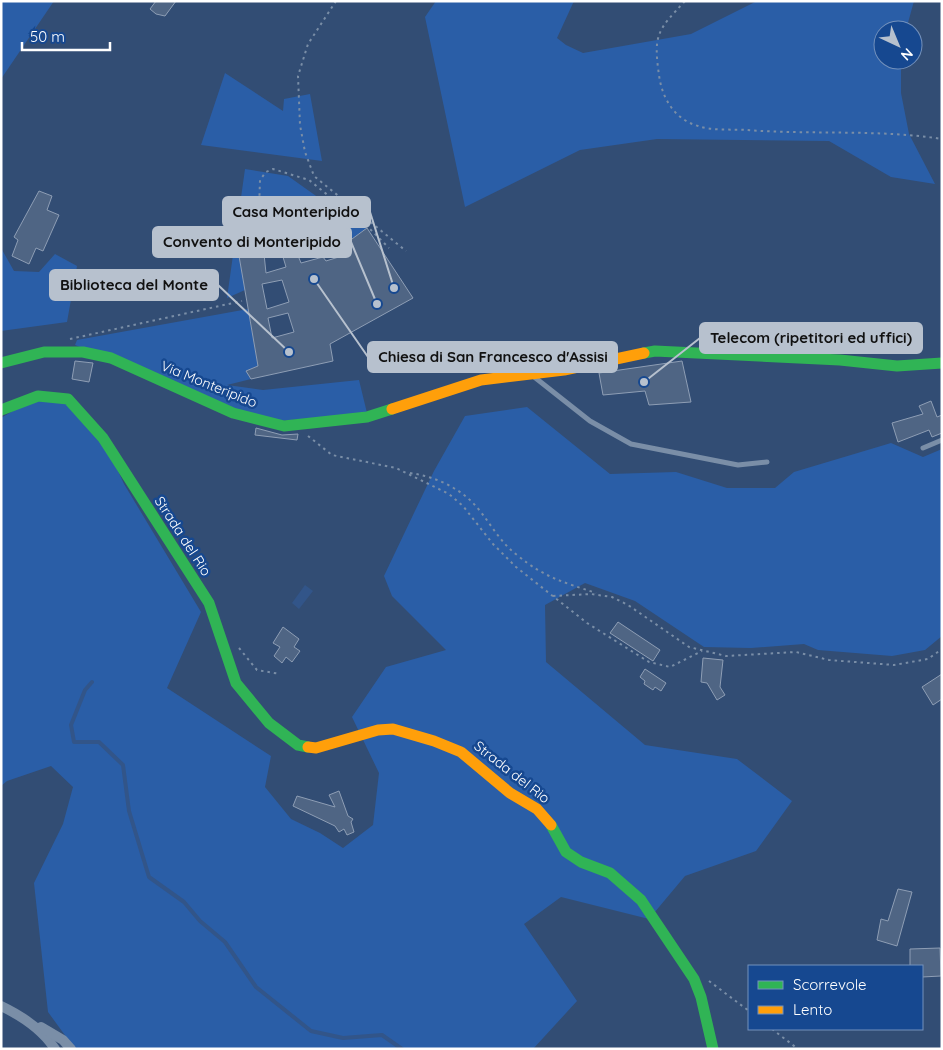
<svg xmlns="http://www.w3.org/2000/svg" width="943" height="1050" font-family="Quicksand,sans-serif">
	<rect width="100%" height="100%" fill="#324d74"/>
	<g fill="#2a5ea7">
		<path d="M1,1H54L1,79Z"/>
		<path d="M436,1H574L557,38L566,45L583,53L691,34L757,1H914L906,30H883V60H901V93L909,134L935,184L891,177L829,141L657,139L580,150L465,207L425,17Z"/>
		<path d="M225,73L283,111L284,99L310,94L322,161L201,145Z"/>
		<path d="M245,169L288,176L357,225L367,228L341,247L240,256L245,290L227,298Z"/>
		<path d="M1,248L14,271L39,272L55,254L77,266L67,322L1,331Z"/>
		<path d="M248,309L258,366L247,371L251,379L227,385L263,390L359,380L367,413L269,422L75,345L77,340Z"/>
		<path d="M38,396L68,399L103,438L124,484L201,612L167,688L271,756L265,787L291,819L320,833L343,848L373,825L379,773L352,717L386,667L446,650L392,596L384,576L434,471L465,416L527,407L610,474L676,472L727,488H775L794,472L891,443L923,457L942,449V636L925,650L892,656L818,650L804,644L751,648L704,647L635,601L585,583L545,605L546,662L645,745L737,759L792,801L756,851L685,876L649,919L561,897L524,924L577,1001L533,1049H75L48,1012L34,883L63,824L73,787L51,766L7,781L1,786V418Z"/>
	</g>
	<path fill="#325589" d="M305,585L313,591L299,609L292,603Z"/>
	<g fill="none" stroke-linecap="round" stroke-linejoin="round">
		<path stroke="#325589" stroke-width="4" d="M92,682L85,690L71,725L74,742H99L123,765L129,811L149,877L184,902L200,921L225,942L256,987L311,1031L343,1038L382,1035L402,1049"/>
	</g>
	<g fill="#4f6584" stroke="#8e9eb5" fill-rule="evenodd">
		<path d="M156,1H176L165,16L156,14L150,9Z"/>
		<path d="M39,191L52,196L47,210L59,215L43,251L36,248L29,264L12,256L18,240L14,237Z"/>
		<path d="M367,228L413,298L330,344L333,361L251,379L246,371L258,366L239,256L264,254L266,273L286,267L283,257L297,253L301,263L323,257L326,261L345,255L341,247ZM282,280L289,302L267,309L262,284ZM288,313L294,332L272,338L268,318Z"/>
		<path d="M75,361L93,363L89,382L72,379Z"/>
		<path d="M682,361L691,402L649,405L645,391L603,395L599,373Z"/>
		<path d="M931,401L937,417L942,415V433L932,437L929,430L898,442L892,423L923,414L919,406Z"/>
		<path d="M256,428L282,435L298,434L297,440L255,435Z"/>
		<path d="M618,622L660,650L653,661L610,633Z"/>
		<path d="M283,627L299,639L294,647L300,651L292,662L286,657L282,663L274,656L280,647L273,643Z"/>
		<path d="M703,658L723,660L720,687L725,695L717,700L707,683L701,682Z"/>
		<path d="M645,669L666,683L661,691L655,687L653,690L644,684L645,681L640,677Z"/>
		<path d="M942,674V699L933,705L922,687Z"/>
		<path d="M339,791L348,816L353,819L351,822L354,832L347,835L344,829L339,832L335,826L293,806L297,796L335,807L329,795Z"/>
		<path d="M898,889L912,892L897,946L877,940L881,919L888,921Z"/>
		<path d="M940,948L941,976L922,977V966H910V949Z"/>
	</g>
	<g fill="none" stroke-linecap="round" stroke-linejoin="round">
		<g stroke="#7a8ea7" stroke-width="2" stroke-dasharray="2.5 4" stroke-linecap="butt">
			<path d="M336,1L308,44L298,76L300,125L305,152L314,176L406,251"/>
			<path d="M685,1C658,30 653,34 659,75C662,98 674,119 698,126C712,131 732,129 747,130C812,135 878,129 942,139"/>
			<path d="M317,224L300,240L265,244L258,239L260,180L266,172L273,169L309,180L370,229L389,248"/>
			<path d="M70,339L242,301"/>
			<path d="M308,436L332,455L396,468L449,494L463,506L493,544L516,567L587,623L649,662L670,667L702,651"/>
			<path d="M410,473C437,477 463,489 480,511C492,526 501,543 517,555C545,578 563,582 596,593"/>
			<path d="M553,596L591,594L612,597L628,605L689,647L726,656L796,652L829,660L894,665L928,659L942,649"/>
			<path d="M239,648L257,670L280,674"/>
			<path d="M709,981L749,1011"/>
			<path d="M772,1029L798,1049"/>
		</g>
		<g stroke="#7a8ea7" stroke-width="5">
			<path d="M533,376L590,421L631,444L738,465L767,462"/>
			<path d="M923,448L942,440"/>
		</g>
		<g stroke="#7a8ea7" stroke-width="10">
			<path d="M1,1006C22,1016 42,1029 55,1049"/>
			<path d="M41,1027L63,1040L71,1049"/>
		</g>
		<g stroke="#30b455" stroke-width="11">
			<path d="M644,353L655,351L840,360L897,366L942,363"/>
			<path d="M1,363L44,352H83L111,358L233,413L284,426L367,417L392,409"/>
			<path d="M1,410L38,396L68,399L103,438L209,603L236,683L269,723L298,745L308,747"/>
			<path d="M551,825L566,852L581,862L610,873L641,900L694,979L701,997L713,1049"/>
		</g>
		<g stroke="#ff9f0a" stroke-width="11">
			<path d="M392,409L481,380L564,370L644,353"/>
			<path d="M308,747L316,748L378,730L393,729L434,741L461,752L510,793L537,809L551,825"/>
		</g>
	</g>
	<g text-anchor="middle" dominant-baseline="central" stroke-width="5" stroke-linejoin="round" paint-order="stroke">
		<g font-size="14" fill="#fff" stroke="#164890">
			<text transform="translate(209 384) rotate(22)">Via Monteripido</text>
			<text transform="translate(183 536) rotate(57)">Strada del Rio</text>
			<text transform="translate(512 772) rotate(38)">Strada del Rio</text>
		</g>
	</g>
	<path fill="none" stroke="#b7c1ce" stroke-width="2" d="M394 288L370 212M377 304L351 242M289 352L218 285M644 382L700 338M314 279L368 357"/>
	<g fill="#b7c1ce" stroke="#164890" stroke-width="2">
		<circle cx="394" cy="288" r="5"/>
		<circle cx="377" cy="304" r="5"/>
		<circle cx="289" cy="352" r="5"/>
		<circle cx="644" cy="382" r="5"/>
		<circle cx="314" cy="279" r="5"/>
	</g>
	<g fill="#b7c1ce" stroke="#b7c1ce" stroke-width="2">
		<rect x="223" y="197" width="147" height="30" rx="5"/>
		<rect x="153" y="227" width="198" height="30" rx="5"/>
		<rect x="50" y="270" width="168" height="30" rx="5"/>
		<rect x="700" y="323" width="222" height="30" rx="5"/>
		<rect x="368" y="342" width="249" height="30" rx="5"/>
	</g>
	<g font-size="15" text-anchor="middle" font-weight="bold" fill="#111">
		<text x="296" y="217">Casa Monteripido</text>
		<text x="252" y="247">Convento di Monteripido</text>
		<text x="134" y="290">Biblioteca del Monte</text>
		<text x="811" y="343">Telecom (ripetitori ed uffici)</text>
		<text x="493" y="362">Chiesa di San Francesco d'Assisi</text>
	</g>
	<rect width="943" height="1050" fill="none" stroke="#ffffff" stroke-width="5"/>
	<rect x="748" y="965" width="175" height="65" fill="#164890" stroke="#7391bc"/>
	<rect x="758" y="981" width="25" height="8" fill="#30b455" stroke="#7391bc"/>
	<text x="793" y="990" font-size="15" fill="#ffffff">Scorrevole</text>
	<rect x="758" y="1006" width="25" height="8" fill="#ff9f0a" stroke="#7391bc"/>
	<text x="793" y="1015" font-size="15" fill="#ffffff">Lento</text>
	<g transform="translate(898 45) rotate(136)"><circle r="24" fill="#164890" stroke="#7391bc"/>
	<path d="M0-4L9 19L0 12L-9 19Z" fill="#b7c1ce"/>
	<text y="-8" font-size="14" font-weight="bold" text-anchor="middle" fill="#ffffff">N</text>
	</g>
	<path d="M22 42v8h88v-8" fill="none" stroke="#ffffff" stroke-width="2.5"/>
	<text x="30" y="42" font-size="15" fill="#ffffff" stroke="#164890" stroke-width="4" paint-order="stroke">50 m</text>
</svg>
